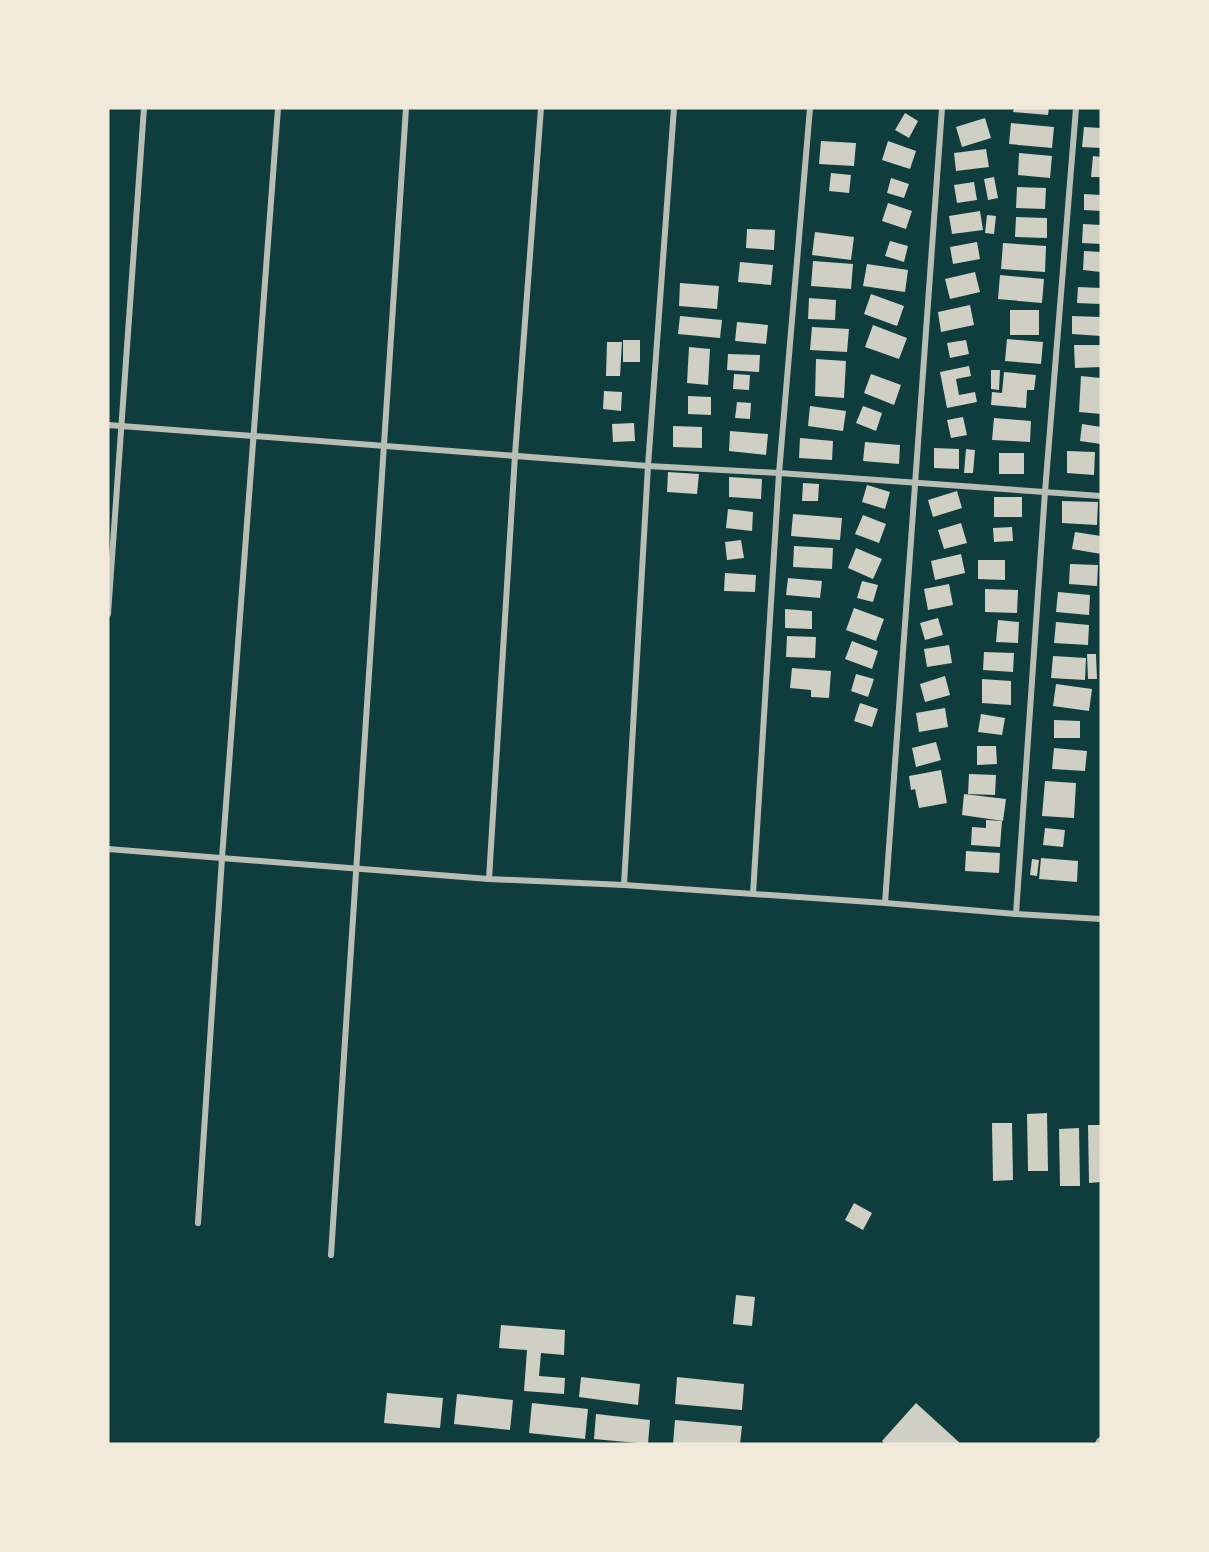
<svg xmlns="http://www.w3.org/2000/svg" width="1209" height="1552" font-family="Lato,sans-serif">
	<rect width="100%" height="100%" fill="#0f3d3e"/>
	<g fill="#cfcfc3">
		<path d="M1014,108H1049L1048,115L1013,112Z"/>
		<path d="M905,113L918,121L909,138L895,130Z"/>
		<path d="M985,118L991,138L962,147L956,127Z"/>
		<path d="M1011,123L1054,127L1052,148L1009,144Z"/>
		<path d="M1084,127L1101,128V148L1082,147Z"/>
		<path d="M821,141L856,143L854,166L819,164Z"/>
		<path d="M888,141L916,151L910,169L882,160Z"/>
		<path d="M986,149L989,167L956,171L954,153Z"/>
		<path d="M1019,153L1052,156L1050,178L1018,175Z"/>
		<path d="M1093,156L1101,157V177H1091Z"/>
		<path d="M831,173L851,175L849,193L829,191Z"/>
		<path d="M994,177L998,198L988,200L984,179Z"/>
		<path d="M891,178L909,184L904,198L887,193Z"/>
		<path d="M974,182L977,200L957,203L954,185Z"/>
		<path d="M1017,187L1046,188L1045,209L1016,208Z"/>
		<path d="M1084,194L1101,195V211L1084,210Z"/>
		<path d="M888,203L912,211L906,229L882,221Z"/>
		<path d="M980,211L983,230L952,234L949,216Z"/>
		<path d="M987,215L996,216L994,234L985,233Z"/>
		<path d="M1016,217L1047,218V238L1015,237Z"/>
		<path d="M1083,224L1101,225V244L1082,243Z"/>
		<path d="M747,229L775,230L774,250L746,248Z"/>
		<path d="M815,232L854,237L851,260L812,255Z"/>
		<path d="M890,241L908,246L904,262L885,256Z"/>
		<path d="M977,242L980,259L953,264L950,247Z"/>
		<path d="M1003,243L1046,246L1045,272L1001,269Z"/>
		<path d="M1084,251L1101,252V272L1083,270Z"/>
		<path d="M813,261L853,264L851,289L811,286Z"/>
		<path d="M740,262L773,265L771,285L738,282Z"/>
		<path d="M867,264L908,270L905,292L863,286Z"/>
		<path d="M975,272L980,292L950,299L945,279Z"/>
		<path d="M1000,275L1044,279L1042,303L998,299Z"/>
		<path d="M680,283L719,286L717,309L679,306Z"/>
		<path d="M1078,287L1101,288L1100,304L1077,303Z"/>
		<path d="M871,294L904,306L897,326L864,314Z"/>
		<path d="M809,298L836,300L835,320L808,319Z"/>
		<path d="M970,305L974,325L941,332L938,312Z"/>
		<rect x="1010" y="310" width="29" height="25"/>
		<path d="M680,316L722,320L720,338L678,334Z"/>
		<path d="M1072,316L1101,317V336L1072,334Z"/>
		<path d="M737,322L768,325L766,344L735,341Z"/>
		<path d="M873,325L907,338L899,359L865,347Z"/>
		<path d="M812,327L849,329L847,352L810,350Z"/>
		<path d="M1007,339L1043,342L1041,364L1005,361Z"/>
		<rect x="623" y="340" width="17" height="22"/>
		<path d="M966,340L969,354L950,358L947,343Z"/>
		<path d="M607,342H622L620,376H606Z"/>
		<path d="M1074,345H1101V367L1075,368Z"/>
		<path d="M689,347L710,349L708,385L687,383Z"/>
		<path d="M728,354L760,355L759,372L727,370Z"/>
		<path d="M816,359L846,361L844,398L815,396Z"/>
		<path d="M969,366L971,376L956,379L959,395L975,392L977,402L947,408L940,372Z"/>
		<path d="M991,370H1000L999,390L991,389Z"/>
		<path d="M1004,372L1036,375L1034,390H1027L1026,408L991,405L992,392L1002,393Z"/>
		<path d="M734,374L750,375L749,390L733,389Z"/>
		<path d="M871,374L901,385L894,405L864,393Z"/>
		<path d="M1081,376L1101,378V414L1079,412Z"/>
		<path d="M604,391L622,392L621,411L603,409Z"/>
		<path d="M688,396L711,397V415L688,414Z"/>
		<path d="M737,402L751,403L750,419L735,418Z"/>
		<path d="M810,406L846,411L843,431L808,426Z"/>
		<path d="M863,406L882,413L876,431L856,423Z"/>
		<path d="M963,417L967,435L951,438L947,420Z"/>
		<path d="M994,418L1031,421L1030,442L992,440Z"/>
		<path d="M634,423L635,441L613,442L612,424Z"/>
		<path d="M1082,424L1101,427V444L1080,441Z"/>
		<path d="M673,426L702,427V448L673,447Z"/>
		<path d="M730,431L768,434L766,455L729,451Z"/>
		<path d="M800,438L833,441L832,460L799,458Z"/>
		<path d="M865,442L900,445L899,464L863,461Z"/>
		<path d="M934,448L959,449V469L934,468Z"/>
		<path d="M966,449L975,450L973,473H964Z"/>
		<path d="M1067,451L1095,452L1094,475L1067,473Z"/>
		<rect x="999" y="453" width="25" height="21"/>
		<path d="M668,472L699,474L697,494L667,492Z"/>
		<path d="M729,477L762,479L761,499L729,497Z"/>
		<path d="M803,483L819,484L818,501H802Z"/>
		<path d="M867,485L890,492L885,509L862,502Z"/>
		<path d="M957,491L962,508L933,517L928,500Z"/>
		<rect x="994" y="497" width="28" height="20"/>
		<path d="M1062,501L1098,502L1097,525L1062,523Z"/>
		<path d="M728,509L753,512L752,531L726,528Z"/>
		<path d="M793,514L842,518L840,540L791,536Z"/>
		<path d="M863,515L886,524L879,543L855,534Z"/>
		<path d="M961,523L967,543L944,549L938,530Z"/>
		<path d="M1012,527L1013,541L994,542L993,528Z"/>
		<path d="M1075,532L1101,536V554L1072,549Z"/>
		<path d="M741,540L744,558L727,560L725,542Z"/>
		<path d="M794,546L833,548L832,569L793,567Z"/>
		<path d="M856,548L882,559L873,579L848,568Z"/>
		<path d="M961,554L965,573L935,580L931,561Z"/>
		<path d="M978,560H1005V580L978,579Z"/>
		<path d="M1070,564L1098,565L1097,586L1069,584Z"/>
		<path d="M725,573L756,575L755,592L724,591Z"/>
		<path d="M788,578L822,581L820,598L786,595Z"/>
		<path d="M862,581L878,585L873,602L857,598Z"/>
		<path d="M949,584L953,605L928,610L924,589Z"/>
		<path d="M985,589L1018,590L1017,613L985,612Z"/>
		<path d="M1058,592L1090,595L1089,615L1056,612Z"/>
		<path d="M854,608L884,619L876,641L846,630Z"/>
		<path d="M785,609L812,611V629L785,628Z"/>
		<path d="M938,618L943,635L925,640L920,623Z"/>
		<path d="M998,620L1019,622L1018,643L996,642Z"/>
		<path d="M1056,622L1089,625L1088,645L1054,643Z"/>
		<path d="M787,636L816,637L815,658L786,657Z"/>
		<path d="M852,641L878,651L872,669L845,659Z"/>
		<path d="M949,645L952,663L927,667L924,649Z"/>
		<path d="M984,652L1014,653L1013,672L983,670Z"/>
		<path d="M1087,654H1096L1097,679H1088Z"/>
		<path d="M1053,656L1086,658L1085,680L1051,678Z"/>
		<path d="M792,668L831,671L829,698L811,697V690L790,688Z"/>
		<path d="M856,674L874,679L868,697L851,691Z"/>
		<path d="M945,676L950,695L925,702L920,684Z"/>
		<path d="M982,679L1011,681V705L982,703Z"/>
		<path d="M1056,684L1092,689L1089,711L1053,706Z"/>
		<path d="M860,703L878,709L872,727L854,721Z"/>
		<path d="M945,708L948,727L919,732L916,713Z"/>
		<path d="M981,714L1005,718L1002,735L978,732Z"/>
		<path d="M1054,720L1080,721V738H1054Z"/>
		<path d="M936,742L941,760L916,767L912,748Z"/>
		<path d="M977,746H996L997,764L977,765Z"/>
		<path d="M1054,748L1087,751L1085,771L1052,769Z"/>
		<path d="M941,770L947,803L919,808L915,789L911,790L909,776Z"/>
		<path d="M969,774L996,775L995,795L968,794Z"/>
		<path d="M1045,781L1076,783L1074,818L1042,816Z"/>
		<path d="M964,794L1006,799L1003,821L962,815Z"/>
		<path d="M986,820L1002,821L1000,847L971,845L972,827L986,828Z"/>
		<path d="M1045,828L1065,830L1063,847L1043,845Z"/>
		<path d="M966,851L1000,853L999,873L965,871Z"/>
		<path d="M1041,858L1078,861L1077,882L1039,879Z"/>
		<path d="M1032,859L1039,860L1037,876L1030,875Z"/>
		<path d="M1047,1113L1048,1171H1028L1027,1114Z"/>
		<path d="M992,1123H1012L1013,1180L993,1181Z"/>
		<path d="M1088,1125H1101V1182L1089,1183Z"/>
		<path d="M1079,1128L1080,1186H1060L1059,1129Z"/>
		<path d="M854,1203L872,1213L863,1230L845,1220Z"/>
		<path d="M736,1295L755,1297L752,1326L733,1324Z"/>
		<path d="M501,1325L565,1330L564,1355L541,1353L539,1376L565,1378L564,1394L524,1391L527,1350L499,1348Z"/>
		<path d="M581,1377L640,1384L638,1405L579,1397Z"/>
		<path d="M677,1377L744,1384L742,1410L675,1404Z"/>
		<path d="M387,1393L443,1398L440,1428L384,1423Z"/>
		<path d="M457,1394L513,1400L510,1430L454,1424Z"/>
		<path d="M532,1403L588,1409L585,1439L529,1433Z"/>
		<path d="M916,1403L961,1444H885L882,1441Z"/>
		<path d="M596,1414L650,1420L648,1444L594,1439Z"/>
		<path d="M675,1420L742,1426L740,1444H673Z"/>
	</g>
	<g fill="none" stroke-linecap="round" stroke-linejoin="round">
		<g stroke="#b8beb3" stroke-width="6">
			<path d="M108,425L648,466L779,473L1101,496"/>
			<path d="M108,614L144,108"/>
			<path d="M108,849L489,879L624,885L885,903L1016,914L1101,919"/>
			<path d="M489,879L515,455L541,108"/>
			<path d="M624,885L648,466L674,108"/>
			<path d="M753,894L779,473L810,108"/>
			<path d="M885,903L942,108"/>
			<path d="M1016,914L1045,492L1076,108"/>
			<path d="M198,1223L222,858L278,108"/>
			<path d="M331,1255L406,108"/>
		</g>
		<path stroke="#b8beb3" stroke-width="10" d="M1100,1444L1101,1442"/>
	</g>
	<rect width="1209" height="1552" fill="none" stroke="#f1e9da" stroke-width="219"/>
</svg>
